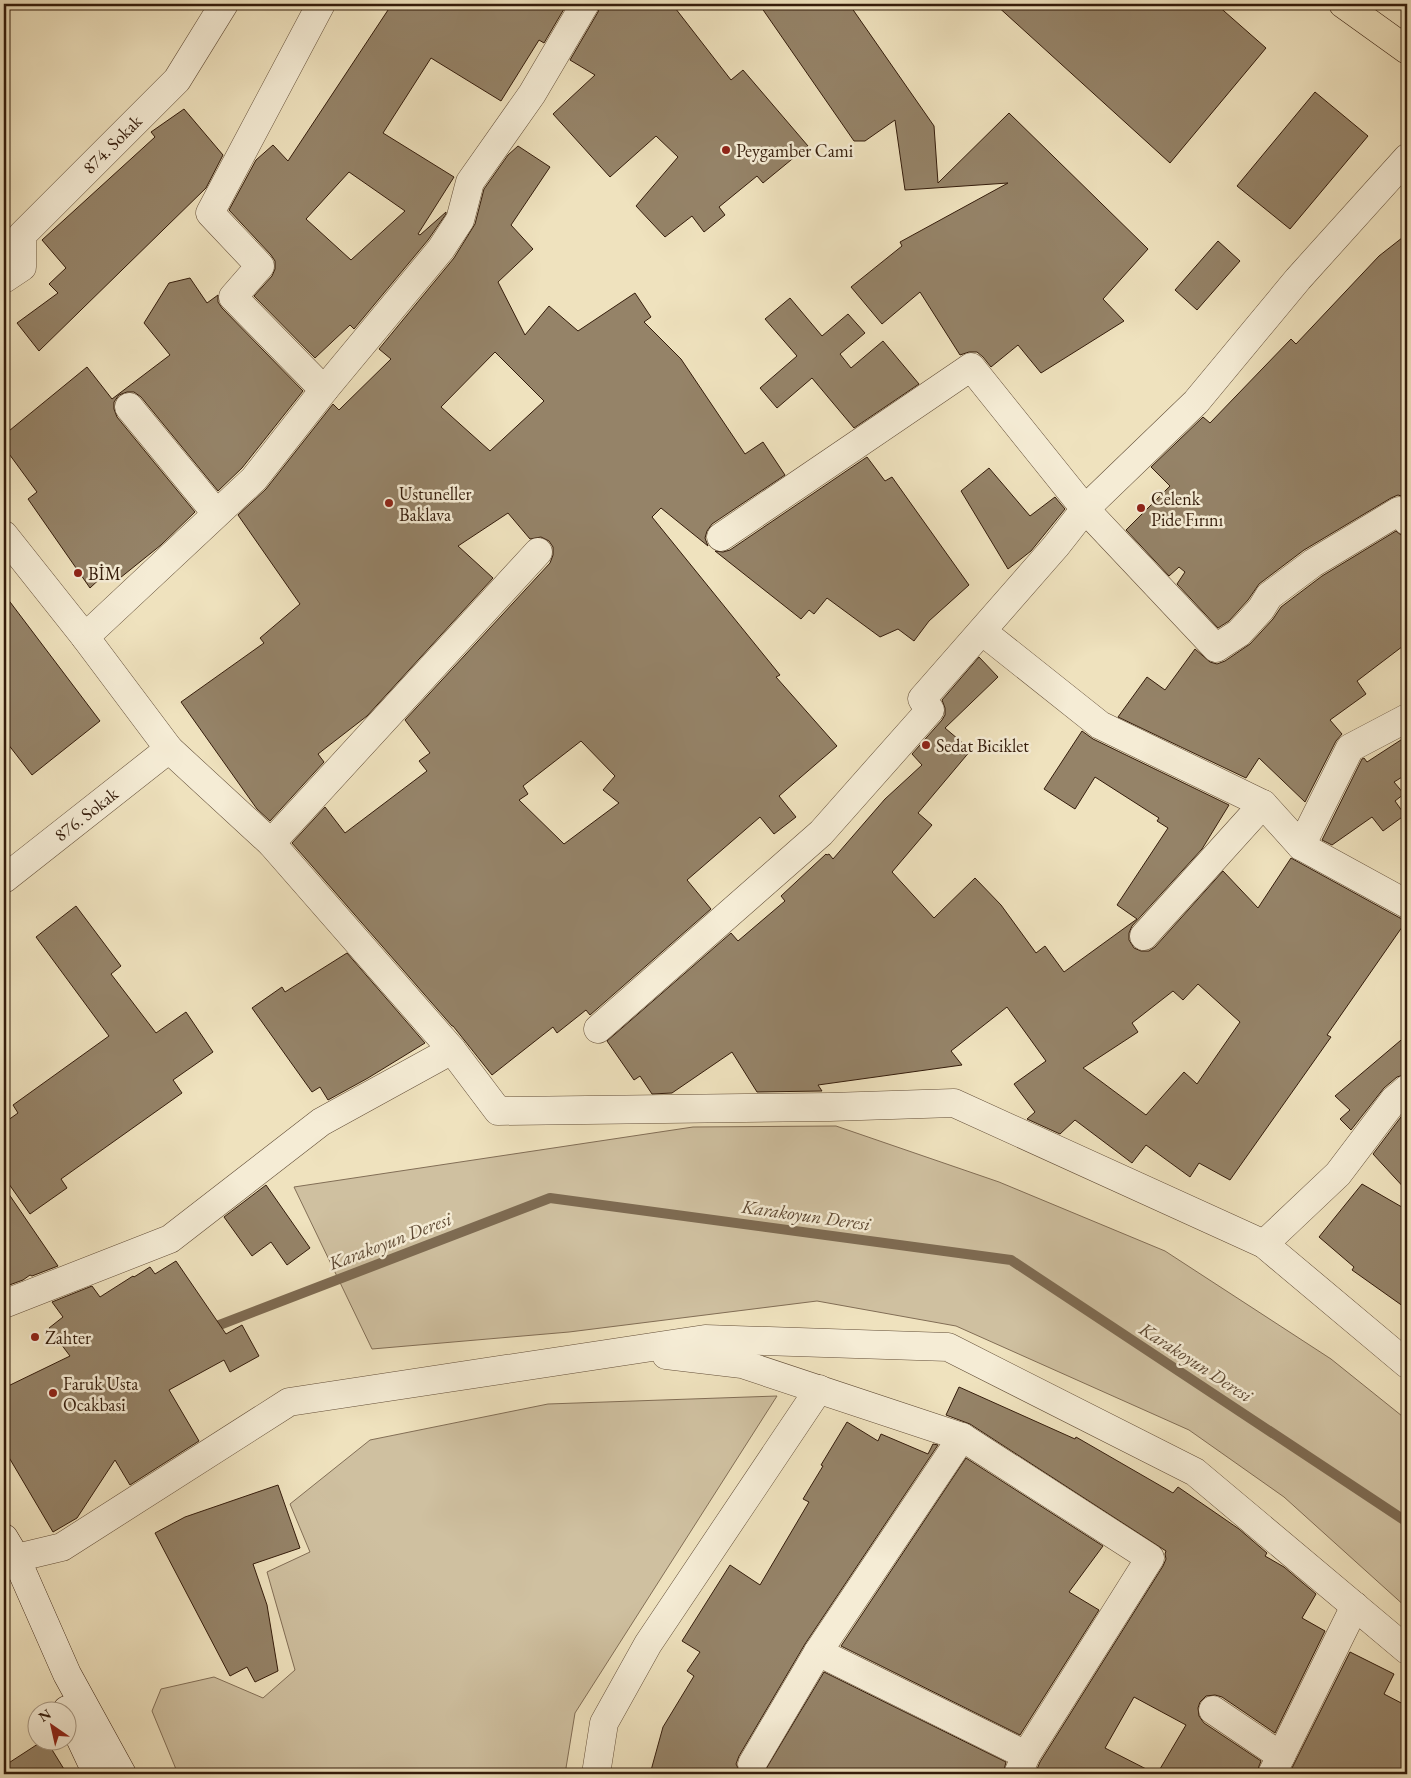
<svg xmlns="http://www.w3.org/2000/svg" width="1411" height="1778" font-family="'EB Garamond',serif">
	<rect width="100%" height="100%" fill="#efe2be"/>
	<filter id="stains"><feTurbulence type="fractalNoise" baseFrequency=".004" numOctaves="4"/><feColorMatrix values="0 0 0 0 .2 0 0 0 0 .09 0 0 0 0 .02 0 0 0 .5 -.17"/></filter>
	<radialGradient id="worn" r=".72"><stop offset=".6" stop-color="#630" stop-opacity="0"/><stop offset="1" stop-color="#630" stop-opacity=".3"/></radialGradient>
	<g fill="#cfc0a0" stroke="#826e56">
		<path d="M836,1126L999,1182L1165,1251L1331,1359L1407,1420V1608L1284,1497L1189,1430L956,1326L817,1301L569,1332L372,1349L294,1187L693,1127Z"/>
		<path d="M777,1396L575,1713L565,1774H178L152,1711L161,1689L214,1677L263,1698L295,1670L267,1572L310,1552L290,1504L370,1440L548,1404Z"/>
	</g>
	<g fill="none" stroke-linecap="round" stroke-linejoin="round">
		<path stroke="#7e6b52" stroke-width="10" d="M209,1329L550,1198L1011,1260L1407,1522"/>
	</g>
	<g fill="#958368" stroke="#341c0b" fill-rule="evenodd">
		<path d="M392,4H556L564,9L544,43L539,40L501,101L431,58L383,133L454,177L418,234L420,235L446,212V214L428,240L354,329L350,325L315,358L254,296L272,276L275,269V261L271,255L229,210L256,160L273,145L288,161ZM349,172L405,211L351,260L306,219Z"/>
		<path d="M601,4H672L731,80L743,70L808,146L763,183L757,176L719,207L725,215L704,232L692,216L665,237L636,206L678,157L656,136L610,177L553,114L595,75L570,60L598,12Z"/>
		<path d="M759,4H849L934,126L938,183L1009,113L1148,249L1103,299L1124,321L1041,373L1018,345L991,367L983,357L977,352H969L960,355L920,292L882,324L851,287L902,246L900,242L1008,183L905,190L895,120L865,141H854Z"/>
		<path d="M995,4H1216L1266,48L1170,163Z"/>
		<path d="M1315,92L1368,136L1290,229L1237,186Z"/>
		<path d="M184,109L223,155L206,188L39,351L17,323L58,293L49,284L66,268L42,240L155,137L151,132Z"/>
		<path d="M518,146L550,167L511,225L533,249L498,282L525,335L549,306L578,331L635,293L651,317L644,322L681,359L745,454L763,442L785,475L712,524L707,531L705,538L708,546L661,508L652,517L780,675L776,677L837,746L779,796L796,817L774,834L760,817L687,880L711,909L590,1015L586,1010L557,1033L553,1027L492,1075L453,1026H452L292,843L325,807L345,833L427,771L419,761L430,753L405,720L550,563L553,555V547L549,541L541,537L530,539L508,513L458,546L493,578L367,716L318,754L324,762L270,821L257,809L181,702L264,643L260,638L300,604L238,515L266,489L333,404L339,410L391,359L379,349L454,258L475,224L484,189L508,155ZM495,352L544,401L490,451L441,407ZM581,741L615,776L603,790L619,803L564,844L519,800L528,794L523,786Z"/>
		<path d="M1407,234V498L1398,495L1391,498L1304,550L1259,584L1248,600L1229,621L1218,628L1177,584L1185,572L1179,567L1169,576L1126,530L1170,486L1151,467L1203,417L1210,423L1291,339L1296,344L1379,256Z"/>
		<path d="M1218,241L1240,261L1197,310L1175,290Z"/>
		<path d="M190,278L207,303L218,295V302L222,308L303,391L242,468L218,491L141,397L134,392H127L119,395L114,402V409L117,417L195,512L161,545L115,582L107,572L90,588L28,499L37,492L4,447V435L87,367L112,399L170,355L144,323L169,283Z"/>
		<path d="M790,298L822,336L848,314L865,333L840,354L851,368L883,341L919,384L854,428L812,378L777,408L760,388L797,356L765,319Z"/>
		<path d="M867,457L885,481L892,477L969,585L929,621L914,641L898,629L880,637L827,598L814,614L809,610L801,619L715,551L723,552L730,550Z"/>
		<path d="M989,468L1030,516L1055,497L1065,509L1031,551L1008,569L961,491Z"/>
		<path d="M1396,531L1401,535L1407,536V643L1357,681L1366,694L1330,720L1342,734L1336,741L1305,802L1259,758L1246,778L1118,717L1147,677L1165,690L1195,649L1210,662L1217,664L1225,661L1250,644L1273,619L1281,607L1322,576Z"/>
		<path d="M4,594L100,721L32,775L4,739Z"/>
		<path d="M979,657L998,677L945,728L971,750L918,813L932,825L892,872L934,918L975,878L1001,905L1036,953L1045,946L1064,972L1137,919L1117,905L1168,828L1157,821L1159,818L1095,777L1075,809L1044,789L1082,731L1093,739L1229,805L1202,849L1132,926L1129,933V940L1134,948L1141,951H1149L1155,947L1223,871L1258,908L1291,858L1400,918L1407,920L1327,1035L1331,1037L1230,1180L1199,1163L1190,1177L1146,1145L1132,1163L1075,1120L1060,1134L1027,1119L1035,1112L1014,1084L1046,1061L1007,1007L951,1051L962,1065L818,1085L822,1091L757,1092L732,1052L672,1093L652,1094L640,1076L634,1080L607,1041L731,933L738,941L785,901L781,896L826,854L827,855L829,854L833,859L885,799L922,765L912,754L942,720L945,715V708L942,700ZM1198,984L1240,1022L1197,1084L1184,1072L1146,1115L1083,1068L1138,1032L1132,1023L1173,991L1183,1000Z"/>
		<path d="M1407,736V774L1394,782L1404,794L1395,801L1405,815L1383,831L1372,817L1332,845L1322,840L1362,759L1364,758L1367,762Z"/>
		<path d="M76,906L121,966L111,974L156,1033L186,1012L213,1052L173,1080L182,1093L61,1179L67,1188L30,1214L4,1177V1123L18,1113L13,1105L109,1036L36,937Z"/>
		<path d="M347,953L425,1043L368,1078L328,1100L320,1087L312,1092L252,1008L282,987L285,992Z"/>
		<path d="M1407,1035V1074L1397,1077L1384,1088L1351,1130L1340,1119L1350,1110L1335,1096Z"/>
		<path d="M1407,1109V1191L1373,1154Z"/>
		<path d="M1362,1184L1407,1210V1309L1352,1270L1354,1267L1319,1237Z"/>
		<path d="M266,1185L310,1248L287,1265L271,1242L252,1256L224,1217Z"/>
		<path d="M4,1187L58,1266L32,1276L30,1275L23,1280L4,1287Z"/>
		<path d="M176,1261L226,1334L242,1325L259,1356L230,1372L224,1360L169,1390L199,1441L130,1485L115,1460L77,1518L53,1532L4,1449V1388L70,1356L49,1328L63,1317L52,1302L92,1286L100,1297L133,1276L134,1277L150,1267L155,1274Z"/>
		<path d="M959,1387L1075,1439L1076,1437L1173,1493L1178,1487L1239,1529L1267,1553L1265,1556L1284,1567L1316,1594L1302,1618L1325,1631L1275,1733L1222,1697L1215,1695L1206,1696L1200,1702L1198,1708L1199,1716L1204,1723L1261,1761L1256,1774H1157L1186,1725L1134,1697L1105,1748L1156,1774H1035L1040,1762L1163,1566L1166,1559L1165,1554L1166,1551L970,1424L946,1415Z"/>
		<path d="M847,1422L878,1441L881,1434L928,1454L933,1444L938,1445L805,1644L739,1756L736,1764L741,1774H650L663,1727L694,1676L687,1671L700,1652L682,1641L730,1565L760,1585L809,1502L803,1499L823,1466L821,1465Z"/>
		<path d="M966,1458L1103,1546L1069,1592L1099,1610L1020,1735L841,1646Z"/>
		<path d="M278,1485L300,1548L253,1564L267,1605L278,1671L255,1682L247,1667L230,1676L155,1533L185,1517Z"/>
		<path d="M1350,1652L1394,1674L1384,1694L1407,1706V1774H1289Z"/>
		<path d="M824,1672L1006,1762L1003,1774H763Z"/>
		<path d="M44,1740H46L67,1774H4V1766Z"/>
	</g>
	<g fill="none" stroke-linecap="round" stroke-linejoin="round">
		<g stroke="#634e38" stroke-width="29">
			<path id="pedestrian" d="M1301,846L1407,904"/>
		</g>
		<g stroke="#634e38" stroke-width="29">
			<g id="minor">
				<path d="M321,4L210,213L260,266L233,297L324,390"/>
				<path d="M4,279L22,267V235L177,80L224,4"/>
				<path d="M129,407L216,513"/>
				<path d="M4,535L85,637L169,749L271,843L452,1050L498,1111L830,1107L954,1103L1264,1244L1407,1364"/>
				<path d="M721,537L971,367L1085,509L1216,648L1239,633L1261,609L1269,596L1313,563L1399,511L1407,521"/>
				<path d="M983,632L1100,725L1263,804L1301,846L1350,748L1407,718"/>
				<path d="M85,637L254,479L324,390L441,249L460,220L470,182L532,94L585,4"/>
				<path d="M271,843L538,552"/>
				<path d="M4,879L169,749"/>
				<path d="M1144,936L1263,804"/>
				<path d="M598,1029L821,833L930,710L922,699L1056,546L1085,509L1196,402L1298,279L1407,158"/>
				<path d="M1264,1244L1338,1174L1394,1100L1407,1089"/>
				<path d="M4,1304L170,1239L321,1122L452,1050"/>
				<path d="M666,1355L742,1364L962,1437L1150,1558L1026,1755L1018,1774"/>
				<path d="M16,1558L62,1547L289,1402L705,1339L948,1347L1195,1472L1407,1650"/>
				<path d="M818,1652L1026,1755"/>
				<path d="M1213,1710L1281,1756"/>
				<path d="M752,1764L818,1652L962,1437"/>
				<path d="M596,1774L604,1723L648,1644L819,1389"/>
				<path d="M1272,1774L1355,1606"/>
			</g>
		</g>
		<g stroke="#341c0b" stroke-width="29">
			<g id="secondary">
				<path d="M4,1538L16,1558L67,1674L122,1774"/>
				<path d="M67,1710L97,1774"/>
			</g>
		</g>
		<g stroke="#341c0b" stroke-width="29">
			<path id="primary" d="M1343,4L1407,50"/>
		</g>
		<use href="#pedestrian" stroke="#f5ecd5" stroke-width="28"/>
		<use href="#minor" stroke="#f5ecd5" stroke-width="28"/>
		<use href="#secondary" stroke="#f5ecd5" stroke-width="28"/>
		<use href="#primary" stroke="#efe2be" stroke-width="28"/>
	</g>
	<g fill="#8f2418" stroke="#f5ecd5" stroke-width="2">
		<circle cx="726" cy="150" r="5"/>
		<circle cx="389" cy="503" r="5"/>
		<circle cx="1141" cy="508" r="5"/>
		<circle cx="78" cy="573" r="5"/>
		<circle cx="926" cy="745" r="5"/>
		<circle cx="35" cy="1337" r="5"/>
		<circle cx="53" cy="1393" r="5"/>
	</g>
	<g text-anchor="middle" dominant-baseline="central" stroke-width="5" stroke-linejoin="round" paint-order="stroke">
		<g font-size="18" fill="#341c0b" stroke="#f5ecd5">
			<text transform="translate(112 144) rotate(-45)">874. Sokak</text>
			<text transform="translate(86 814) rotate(-38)">876. Sokak</text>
		</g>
		<g font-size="18" fill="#341c0b" stroke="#f5ecd5" text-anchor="start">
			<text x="736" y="150">Peygamber Cami</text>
			<text x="399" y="493">Ustuneller<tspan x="399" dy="21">Baklava</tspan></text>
			<text x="1151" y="498">Celenk<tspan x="1151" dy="21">Pide Fırını</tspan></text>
			<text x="88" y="573">BİM</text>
			<text x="936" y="745">Sedat Biciklet</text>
			<text x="45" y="1337">Zahter</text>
			<text x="63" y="1383">Faruk Usta<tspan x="63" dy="21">Ocakbasi</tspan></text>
		</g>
		<g font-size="19" font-style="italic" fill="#5f4a34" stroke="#f5ecd5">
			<text transform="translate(806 1215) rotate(8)">Karakoyun Deresi</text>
			<text transform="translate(390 1241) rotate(-21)">Karakoyun Deresi</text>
			<text transform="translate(1196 1362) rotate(33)">Karakoyun Deresi</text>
		</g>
	</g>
	<rect width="1411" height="1778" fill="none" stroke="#efe2be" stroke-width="20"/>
	<rect x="5" y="5" width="1401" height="1768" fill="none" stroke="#341c0b" stroke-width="2.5"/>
	<rect x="10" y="10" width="1391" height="1758" fill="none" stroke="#341c0b"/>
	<g transform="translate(52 1726) rotate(326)"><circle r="24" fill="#f5ecd5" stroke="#a89984"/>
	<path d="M0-4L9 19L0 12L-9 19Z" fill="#8f2418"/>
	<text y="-8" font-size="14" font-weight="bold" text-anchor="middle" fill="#341c0b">N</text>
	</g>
	<rect width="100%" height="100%" filter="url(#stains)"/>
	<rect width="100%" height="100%" fill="url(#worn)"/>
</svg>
